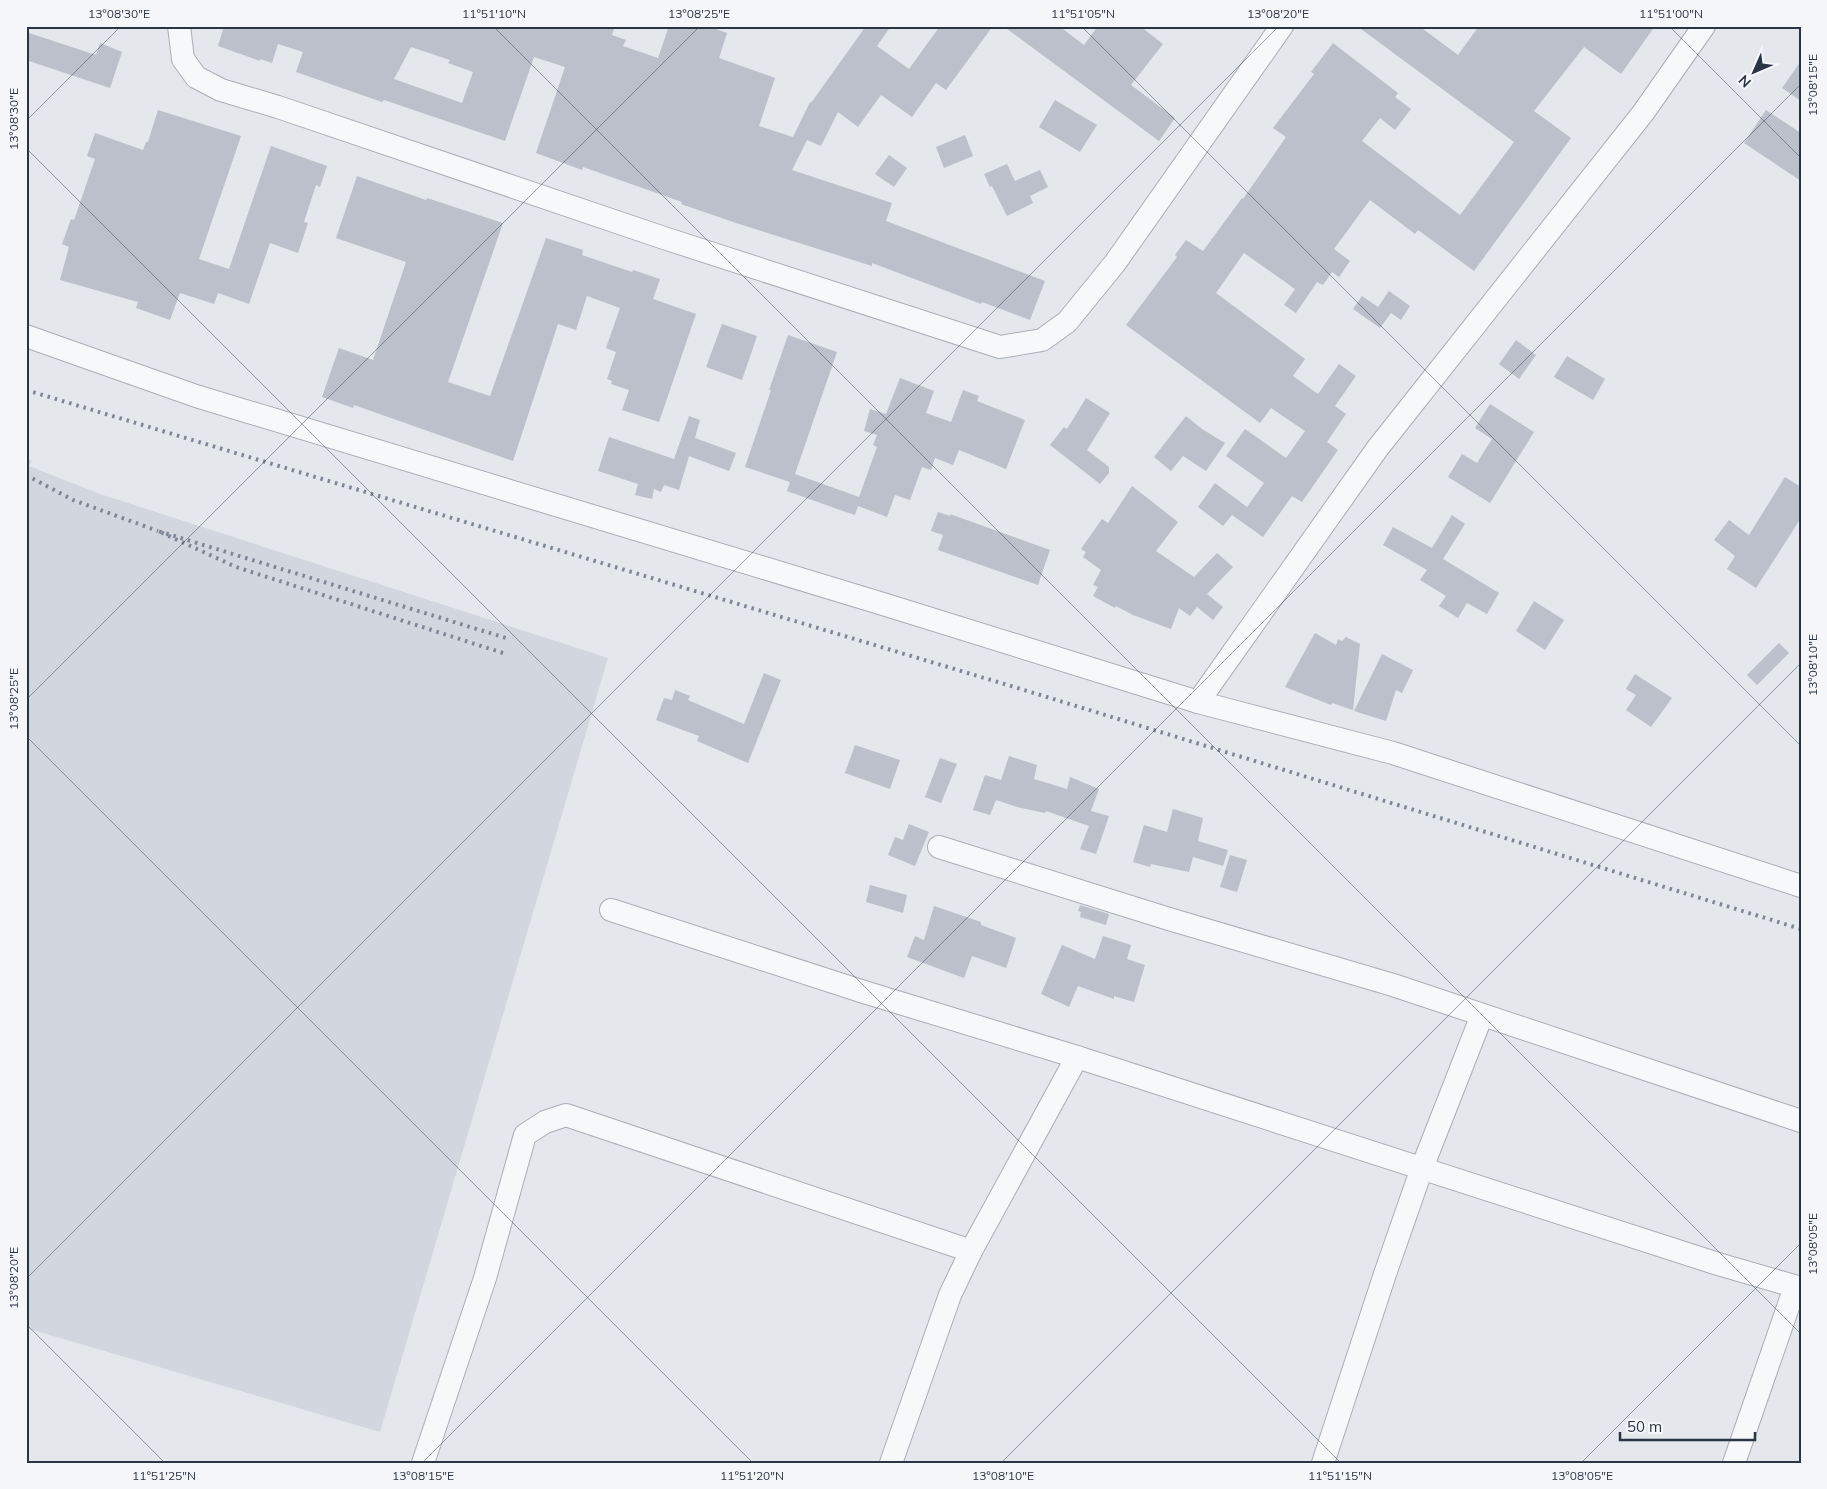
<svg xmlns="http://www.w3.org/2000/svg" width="1827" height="1489" font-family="Mulish,sans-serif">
	<rect width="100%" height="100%" fill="#e4e7ec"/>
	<path fill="#d2d6de" d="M26,458L32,461L29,466L100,494L608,658L380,1432L26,1328Z"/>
	<g fill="#bbc0ca" fill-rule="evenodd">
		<path d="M224,26H615L612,35L626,40L623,46L658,58L669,26H708L727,33L719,58L775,78L759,126L793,137L810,102L811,103L866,26H891L877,46L909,69L940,26H993L946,90L936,83L912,117L881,95L858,127L838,112L821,146L807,140L792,170L892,203L886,221L1045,281L1030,320L982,302L981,304L872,263V266L736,223L681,204L682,202L583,167L582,170L536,153L565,67L534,57L505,141L384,100L382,102L296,72L303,52L278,44L272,63L260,59V61L218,46ZM411,47L450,60L448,63L473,72L462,103L394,79Z"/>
		<path d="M1003,26H1059L1084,45L1098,26H1140L1163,44L1131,85L1175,118L1159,141Z"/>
		<path d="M1357,26H1419L1458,55L1479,26H1655L1621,74L1584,47L1534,111L1571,138L1474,271L1418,230L1415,234L1370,200L1334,249L1350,261L1339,277L1332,272L1323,285L1317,282L1296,313L1284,305L1295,289L1244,253L1216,293L1305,359L1293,376L1318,394L1339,364L1356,376L1335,406L1346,414L1327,442L1338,450L1302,502L1292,496L1263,537L1232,515L1223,526L1198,507L1215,483L1247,507L1264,483L1226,456L1245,429L1286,458L1305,431L1271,408L1260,423L1126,325L1177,257L1175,255L1186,240L1203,251L1242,198L1243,199L1286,137L1273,128L1314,74L1311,72L1333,43L1398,93L1395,97L1411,109L1395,130L1380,118L1362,141L1460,215L1514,142Z"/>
		<path d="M26,32L96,55L100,43L122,52L110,88L26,60Z"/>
		<path d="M1801,61V101L1782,88Z"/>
		<path d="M1055,100L1097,125L1080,152L1039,127Z"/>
		<path d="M158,110L241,136L199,259L229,269L271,146L327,166L320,187L316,185L304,222L308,223L298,253L270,243L249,304L218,293L214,304L180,293L170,320L136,308L138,302L60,280L69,247L62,244L71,219L74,220L95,159L87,156L95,133L143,150L146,142H148Z"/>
		<path d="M1766,110L1801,133V181L1744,143Z"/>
		<path d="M965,135L973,156L944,168L936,147Z"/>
		<path d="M889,155L907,168L894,187L875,174Z"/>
		<path d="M1007,164L1015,181L1040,170L1048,187L1030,196L1033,203L1007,216L992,186L990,187L984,174Z"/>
		<path d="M357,176L426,200L427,198L503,223L448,382L490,396L546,238L583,250L582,255L632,272L633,270L660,279L653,299L696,314L659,422L622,410L629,390L611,384L612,381L607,379L616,352L606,348L620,308L587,296L576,330L558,324L513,461L354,405L353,408L322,397L339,348L373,360L406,262L336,238Z"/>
		<path d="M1389,291L1410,306L1401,320L1391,313L1380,328L1353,309L1362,296L1378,307Z"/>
		<path d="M722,324L757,336L742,380L706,367Z"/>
		<path d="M788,335L837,352L795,474L859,497L877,447L873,445L877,435L864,431L870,409L886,414L900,378L934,391L926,413L951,422L963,390L979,396L977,401L1025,420L1006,469L959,450L953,465L935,458L931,470L922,467L910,500L895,495L887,517L858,506L855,515L840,510L787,491L790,482L745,467L771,390H769Z"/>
		<path d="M1516,340L1536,355L1519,379L1499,364Z"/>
		<path d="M1567,356L1605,379L1593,400L1554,377Z"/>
		<path d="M1086,398L1110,413L1087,450L1109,467V473L1100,484L1050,445L1064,427L1067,429Z"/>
		<path d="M1490,404L1534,432L1490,503L1448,477L1462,454L1477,463L1492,439L1475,428Z"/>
		<path d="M689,416L700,420L695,438L736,453L729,471L689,456L679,490L664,485L661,492L654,489L652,499L635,495L638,484L598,471L609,437L674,459Z"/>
		<path d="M1186,416L1202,429L1225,443L1206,471L1183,456L1171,471L1154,457Z"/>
		<path d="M1785,477L1801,487V518L1756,588L1727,569L1735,556L1714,540L1729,520L1749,535Z"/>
		<path d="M1132,486L1178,522L1156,551L1194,577L1217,553L1233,567L1207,594L1223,607L1213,620L1197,607L1190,616L1179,608L1171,629L1133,615L1116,606L1115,608L1093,596L1098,587L1093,585L1101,570L1083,557L1086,552L1081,549L1102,519L1108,523Z"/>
		<path d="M938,512L950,516V514L1050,550L1038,585L938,550L943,535L931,531Z"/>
		<path d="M1452,515L1465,524L1443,559L1499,593L1487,614L1467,603L1458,618L1439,606L1446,596L1420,580L1427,570L1383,545L1393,527L1432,548Z"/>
		<path d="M1534,601L1564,620L1545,650L1516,631Z"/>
		<path d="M1315,633L1336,645L1338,639L1342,641L1346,637L1360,644L1353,710L1332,703L1331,705L1285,687Z"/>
		<path d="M1779,643L1789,653L1757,685L1747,675Z"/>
		<path d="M1382,654L1413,670L1402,693L1396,690L1386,721L1354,711Z"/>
		<path d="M764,673L781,680L748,763L697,741L699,736L656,720L664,698L672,700L675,690L690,696L688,700L744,724Z"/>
		<path d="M1635,674L1672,698L1651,727L1626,710L1636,695L1626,689Z"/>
		<path d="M855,745L900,760L890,789L845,773Z"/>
		<path d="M1009,756L1037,765L1034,779L1067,789L1070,777L1099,789L1091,811L1109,816L1096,854L1080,849L1089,826L1046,811L1045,813L1017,807L996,800L990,815L973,810L985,775L1001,780Z"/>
		<path d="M940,758L957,764L941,803L925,797Z"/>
		<path d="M1173,809L1203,818L1198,841L1228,850L1223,866L1193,857L1189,872L1151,864L1150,867L1133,862L1144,825L1167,832Z"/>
		<path d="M909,824L929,832L915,866L888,855L895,837L903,840Z"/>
		<path d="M1230,855L1247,860L1237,892L1220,887Z"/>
		<path d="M870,885L907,895L903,913L866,902Z"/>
		<path d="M1080,905L1109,914L1106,925L1080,917L1081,912L1078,911Z"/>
		<path d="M934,906L981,922V925L1016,938L1006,968L972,956L964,978L907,957L915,936L924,940Z"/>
		<path d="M1103,936L1131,945L1127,959L1145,965L1134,1002L1114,996V999L1078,986L1069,1007L1041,994L1062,945L1095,959Z"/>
	</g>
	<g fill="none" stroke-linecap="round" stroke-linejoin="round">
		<g stroke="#a9aeb7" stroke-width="24">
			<g id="minor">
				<path d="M179,26L183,59L196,77L221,90L278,107L661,237L1000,347L1042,340L1067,322L1115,263L1282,26"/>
				<path d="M26,336L196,396L883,604L1198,702L1393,753L1801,886"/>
				<path d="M1198,702L1377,449L1643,113L1704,26"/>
				<path d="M939,847L1169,919L1393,985L1801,1121"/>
				<path d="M611,910L864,992L1077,1057L1718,1264L1801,1288"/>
				<path d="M423,1463L485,1278L525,1135L545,1122L566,1115L971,1251"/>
				<path d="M891,1463L950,1295L971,1251L1077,1057"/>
				<path d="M1323,1463L1385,1274L1422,1168L1482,1015"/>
				<path d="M1734,1463L1795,1287"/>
			</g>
		</g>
		<use href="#minor" stroke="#f7f8fa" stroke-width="22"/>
		<g stroke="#7d8696" stroke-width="4" stroke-dasharray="2.5 5" stroke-linecap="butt">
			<path d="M26,390L1011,686L1801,929"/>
			<path d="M26,475L73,500L158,531"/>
			<path d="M503,653L236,567L158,531L506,638"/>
		</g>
	</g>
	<path fill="none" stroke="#2b3445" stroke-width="1" stroke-opacity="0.45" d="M493,26L1801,1334M1081,26L1801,746M1669,26L1801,158M26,121L121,26M26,148L1341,1463M26,700L700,26M26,736L753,1463M26,1279L1279,26M26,1324L165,1463M422,1463L1801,84M1001,1463L1801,663M1581,1463L1801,1243"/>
	<rect width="1827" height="1489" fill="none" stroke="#f4f6f9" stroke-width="55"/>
	<g transform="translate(1754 72) rotate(225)" stroke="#f4f6f9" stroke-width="4" paint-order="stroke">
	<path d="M0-4L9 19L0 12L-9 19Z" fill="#2b3445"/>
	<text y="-8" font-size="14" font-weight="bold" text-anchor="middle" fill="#2b3445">N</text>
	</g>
	<path d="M1620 1432v8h135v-8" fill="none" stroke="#2b3445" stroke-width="2.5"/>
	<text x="1627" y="1432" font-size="15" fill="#2b3445" stroke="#f4f6f9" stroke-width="4" paint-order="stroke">50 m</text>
	<rect x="28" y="28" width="1772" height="1434" fill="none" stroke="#2b3445" stroke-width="2"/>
	<g font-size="12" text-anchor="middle" fill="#2b3445">
		<text x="119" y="18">13°08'30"E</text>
		<text x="494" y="18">11°51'10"N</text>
		<text x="699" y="18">13°08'25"E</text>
		<text x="1083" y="18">11°51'05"N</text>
		<text x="1278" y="18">13°08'20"E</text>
		<text x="1671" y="18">11°51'00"N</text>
		<text transform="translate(1813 85) rotate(-90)" y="4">13°08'15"E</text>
		<text transform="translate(14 119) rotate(-90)" y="4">13°08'30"E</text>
		<text transform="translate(1813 665) rotate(-90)" y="4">13°08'10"E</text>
		<text transform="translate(14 699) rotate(-90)" y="4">13°08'25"E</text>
		<text transform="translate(1813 1244) rotate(-90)" y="4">13°08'05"E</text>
		<text transform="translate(14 1278) rotate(-90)" y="4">13°08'20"E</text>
		<text x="164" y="1480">11°51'25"N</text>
		<text x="423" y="1480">13°08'15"E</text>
		<text x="752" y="1480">11°51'20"N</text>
		<text x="1003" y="1480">13°08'10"E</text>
		<text x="1340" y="1480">11°51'15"N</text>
		<text x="1582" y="1480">13°08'05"E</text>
	</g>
</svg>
